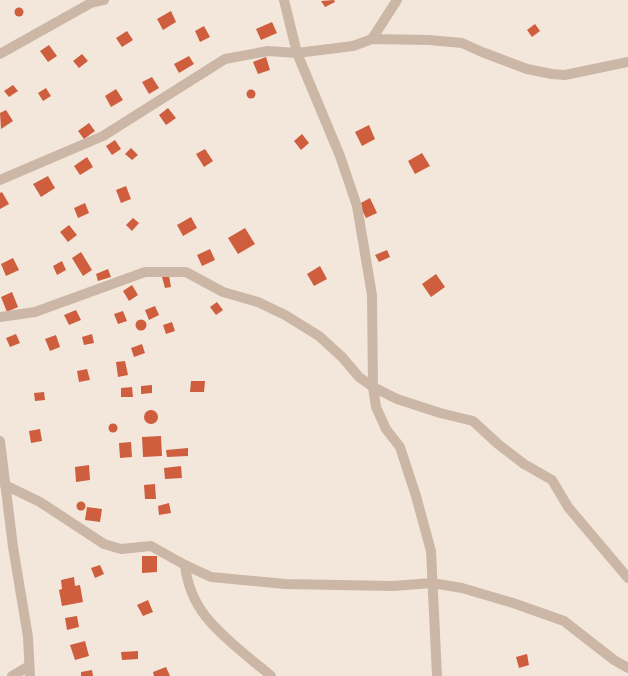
<svg xmlns="http://www.w3.org/2000/svg" width="628" height="676" font-family="Raleway,sans-serif">
	<rect width="100%" height="100%" fill="#f3e7db"/>
	<g fill="#ce5e3e">
		<path d="M334,0L335,2L325,7L321,1Z"/>
		<circle cx="19" cy="12" r="4.5"/>
		<path d="M171,11L176,22L163,30L157,19Z"/>
		<path d="M272,22L277,33L261,40L256,29Z"/>
		<path d="M535,24L540,31L532,37L527,30Z"/>
		<path d="M204,26L210,37L200,42L195,31Z"/>
		<path d="M127,31L133,40L122,47L116,38Z"/>
		<path d="M49,45L57,56L48,62L40,51Z"/>
		<path d="M82,54L88,61L79,68L73,61Z"/>
		<path d="M189,56L194,64L179,73L174,64Z"/>
		<path d="M266,57L270,70L258,74L253,62Z"/>
		<path d="M152,77L159,88L149,94L142,82Z"/>
		<path d="M13,85L18,91L9,97L4,91Z"/>
		<path d="M46,88L51,96L43,101L38,93Z"/>
		<path d="M116,89L123,100L111,107L105,96Z"/>
		<circle cx="251" cy="94" r="4.5"/>
		<path d="M168,108L176,118L166,125L159,115Z"/>
		<path d="M6,110L13,121L1,129L0,113Z"/>
		<path d="M89,123L95,131L84,139L78,131Z"/>
		<path d="M369,125L375,139L362,146L355,132Z"/>
		<path d="M302,134L309,143L301,150L294,141Z"/>
		<path d="M115,140L121,149L112,155L106,146Z"/>
		<path d="M131,148L138,155L132,160L125,154Z"/>
		<path d="M205,149L213,161L204,167L196,154Z"/>
		<path d="M422,153L430,166L415,174L408,161Z"/>
		<path d="M87,157L93,167L80,175L74,166Z"/>
		<path d="M48,176L55,188L41,197L33,184Z"/>
		<path d="M126,186L131,199L121,203L116,190Z"/>
		<path d="M2,192L9,204L0,209V193Z"/>
		<path d="M370,198L377,213L366,218L359,204Z"/>
		<path d="M85,203L89,213L78,218L74,208Z"/>
		<path d="M191,217L197,228L183,236L177,225Z"/>
		<path d="M133,218L139,223L132,231L126,225Z"/>
		<path d="M69,225L77,235L68,242L60,232Z"/>
		<path d="M245,228L255,244L238,254L228,238Z"/>
		<path d="M210,249L215,260L202,266L197,255Z"/>
		<path d="M387,250L390,257L379,262L375,255Z"/>
		<path d="M81,252L92,270L83,276L72,258Z"/>
		<path d="M13,258L19,270L6,276L1,264Z"/>
		<path d="M62,261L66,270L57,275L53,266Z"/>
		<path d="M320,266L327,279L314,286L307,274Z"/>
		<path d="M108,269L111,277L98,281L96,274Z"/>
		<path d="M436,274L445,287L431,297L422,284Z"/>
		<path d="M169,276L171,287L165,288L162,277Z"/>
		<path d="M132,285L138,295L129,301L123,291Z"/>
		<path d="M12,292L18,307L7,312L1,297Z"/>
		<path d="M217,302L223,310L216,315L210,307Z"/>
		<path d="M155,306L159,315L149,320L145,310Z"/>
		<path d="M76,310L81,320L69,325L64,315Z"/>
		<path d="M123,311L127,321L118,324L114,314Z"/>
		<circle cx="141" cy="325" r="5.5"/>
		<path d="M172,322L175,331L166,334L163,325Z"/>
		<path d="M16,334L20,343L10,347L6,338Z"/>
		<path d="M92,334L94,343L84,345L82,337Z"/>
		<path d="M56,335L60,347L50,351L45,339Z"/>
		<path d="M142,344L145,353L134,357L131,348Z"/>
		<path d="M125,361L128,375L118,377L116,362Z"/>
		<path d="M87,369L90,380L79,382L77,371Z"/>
		<path d="M191,381H205L204,392H190Z"/>
		<path d="M152,385V393L141,394V386Z"/>
		<path d="M132,387L133,397H121V388Z"/>
		<path d="M44,392L45,400L35,401L34,393Z"/>
		<circle cx="151" cy="417" r="7"/>
		<circle cx="113" cy="428" r="4.5"/>
		<path d="M40,429L42,441L31,443L29,431Z"/>
		<path d="M161,436L162,456L143,457L142,437Z"/>
		<path d="M131,442L132,457L120,458L119,443Z"/>
		<path d="M188,448V456L167,457L166,450Z"/>
		<path d="M89,465L90,480L76,482L75,467Z"/>
		<path d="M181,466L182,478L165,479L164,468Z"/>
		<path d="M155,484L156,499H145L144,485Z"/>
		<circle cx="81" cy="506" r="4.5"/>
		<path d="M169,503L171,513L159,515L158,506Z"/>
		<path d="M87,507L102,509L100,522L85,520Z"/>
		<path d="M142,556H157V572L142,573Z"/>
		<path d="M100,565L104,574L95,578L91,568Z"/>
		<path d="M74,577L75,586L80,585L83,602L62,606L59,590L62,589L61,580Z"/>
		<path d="M148,600L153,612L143,616L137,605Z"/>
		<path d="M77,616L79,627L67,630L65,618Z"/>
		<path d="M85,641L89,656L75,660L70,645Z"/>
		<path d="M138,651V659L122,660L121,652Z"/>
		<path d="M527,654L529,665L519,668L516,657Z"/>
		<path d="M166,667L170,676H154L153,672Z"/>
		<path d="M92,670L93,676H81V672Z"/>
	</g>
	<g fill="none" stroke-linecap="round" stroke-linejoin="round">
		<g stroke="#ccb7a6" stroke-width="10">
			<path d="M284,0L297,53L340,156L357,206L372,295L373,387L376,407L386,429L400,447L416,496L431,551L437,676"/>
			<path d="M372,39L397,0"/>
			<path d="M0,54L91,3L104,0"/>
			<path d="M0,180L103,136L225,59L268,51L297,53L353,46L372,39L429,40L462,43L482,52L527,69L552,74L565,75L628,62"/>
			<path d="M0,317L35,312L145,272H186L223,292L258,302L285,315L319,336L342,357L359,377L373,387L397,399L440,413L473,421L498,444L524,464L552,480L568,507L628,578"/>
			<path d="M5,485L40,502L104,544L121,549L151,546L185,565C190,612 221,634 254,662C260,667 266,671 271,676"/>
			<path d="M185,565L211,577L285,584L393,586L432,583L462,588L513,603L564,621L614,660L628,668"/>
			<path d="M12,676L29,666"/>
		</g>
		<path stroke="#ccb7a6" stroke-width="10" d="M0,441L13,547L28,637L30,676"/>
	</g>
</svg>
